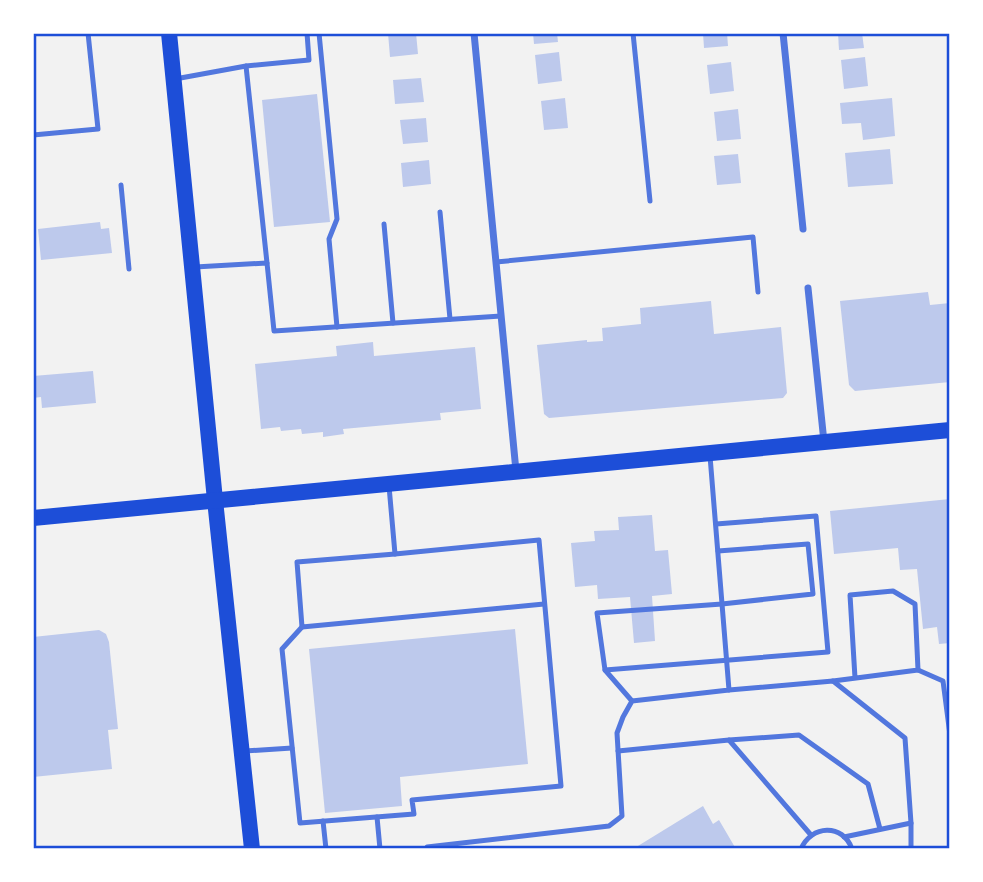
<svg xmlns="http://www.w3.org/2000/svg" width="983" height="882" font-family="'IBM Plex Serif',serif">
	<rect width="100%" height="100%" fill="#f2f2f2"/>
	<g fill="#bdc9ec">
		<path d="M388,33H416L418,54L390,57Z"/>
		<path d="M533,33H557L558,42L534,44Z"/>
		<path d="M703,33H727L728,46L704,48Z"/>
		<path d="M838,33H862L864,48L839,50Z"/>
		<path d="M559,52L562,81L538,84L535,55Z"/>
		<path d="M865,57L868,86L844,89L841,60Z"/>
		<path d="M731,62L734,91L710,94L707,65Z"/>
		<path d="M421,78L424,102L395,104L393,80Z"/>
		<path d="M317,94L330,222L274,227L262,100Z"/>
		<path d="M565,98L568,128L544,130L541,101Z"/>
		<path d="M892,98L895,136L863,140L861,123L842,124L840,103Z"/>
		<path d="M738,109L741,139L717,141L714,112Z"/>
		<path d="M426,118L428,142L403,144L400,120Z"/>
		<path d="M890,149L893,184L848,187L845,153Z"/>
		<path d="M738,154L741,183L717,185L714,156Z"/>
		<path d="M429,160L431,184L403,187L401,163Z"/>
		<path d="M100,222L101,229L109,228L112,253L41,260L38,229Z"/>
		<path d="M928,292L930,305L950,303V382L855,391L849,385L840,301Z"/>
		<path d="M711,301L714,334L781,327L787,393L783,398L549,418L544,414L537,345L587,340V342L603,341L602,328L641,324L640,308Z"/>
		<path d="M373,342L374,356L475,347L481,409L440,413L441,420L343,429L344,434L323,437V432L302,434L301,429L281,431L280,427L261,429L255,364L337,356L336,346Z"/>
		<path d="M93,371L96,403L42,408L41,397L33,398V376Z"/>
		<path d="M950,499V643L939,644L937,627L923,629L917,569L900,570L898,548L834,554L830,511Z"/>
		<path d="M652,515L655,551L668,550L672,594L652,596L655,641L634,643L630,597L598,599L597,585L575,587L571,543L595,541L594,531L619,530L618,517Z"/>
		<path d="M515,629L528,764L400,777L402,806L325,813L309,649Z"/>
		<path d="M99,630L106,634L109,642L118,729L108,730L112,769L33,777V637Z"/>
		<path d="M703,806L713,824L719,820L736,849H633Z"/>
	</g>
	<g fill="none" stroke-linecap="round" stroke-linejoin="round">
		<g stroke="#5277de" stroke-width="5">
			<path d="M319,33L337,219L329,239L337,327"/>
			<path d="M633,33L650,201"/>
			<path d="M246,66L309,60L307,33"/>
			<path d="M175,79L246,66L267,263"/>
			<path d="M33,135L98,129L88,33"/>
			<path d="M121,185L129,269"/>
			<path d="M440,212L450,319"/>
			<path d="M384,224L393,323"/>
			<path d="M496,262L753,237L758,292"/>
			<path d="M195,267L267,263L274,331L501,316"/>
			<path d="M395,554L297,562L302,627L544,604"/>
			<path d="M302,627L282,649L300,823L414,814L412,800L561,786L539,540L395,554L389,486"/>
			<path d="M605,670L828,652L816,516L716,524"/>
			<path d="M918,670L943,681L950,735"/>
			<path d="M833,681L918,670L915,604L893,591L850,595L855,678"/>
			<path d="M729,690L833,681L905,738L911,823V849"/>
			<path d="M632,701L605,670L597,613L722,604L813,594L808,544L718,551"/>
			<path d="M729,740L799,735L868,784L880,829"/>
			<path d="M245,751L292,748"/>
			<path d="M618,751L729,740L811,835"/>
			<path d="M377,817L380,849"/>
			<path d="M323,821L326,849"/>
			<path d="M844,837L911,823"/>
			<path d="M426,849L427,847L609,826L622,816L617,733L623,717L632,701L729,690L710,456"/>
			<path d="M801,849C811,825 843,823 852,849"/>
		</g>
		<g stroke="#5277de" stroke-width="7">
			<path d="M474,33L516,471"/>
			<path d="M783,33L803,229"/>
			<path d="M808,288L824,442"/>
		</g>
		<g stroke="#1d4ed8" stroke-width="16">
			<path d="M169,33L215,500L252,849"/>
			<path d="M33,518L950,430"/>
		</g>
	</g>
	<rect width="983" height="882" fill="none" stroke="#ffffff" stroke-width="70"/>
	<rect x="35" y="35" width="913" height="812" fill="none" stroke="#1d4ed8" stroke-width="2.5"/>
</svg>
